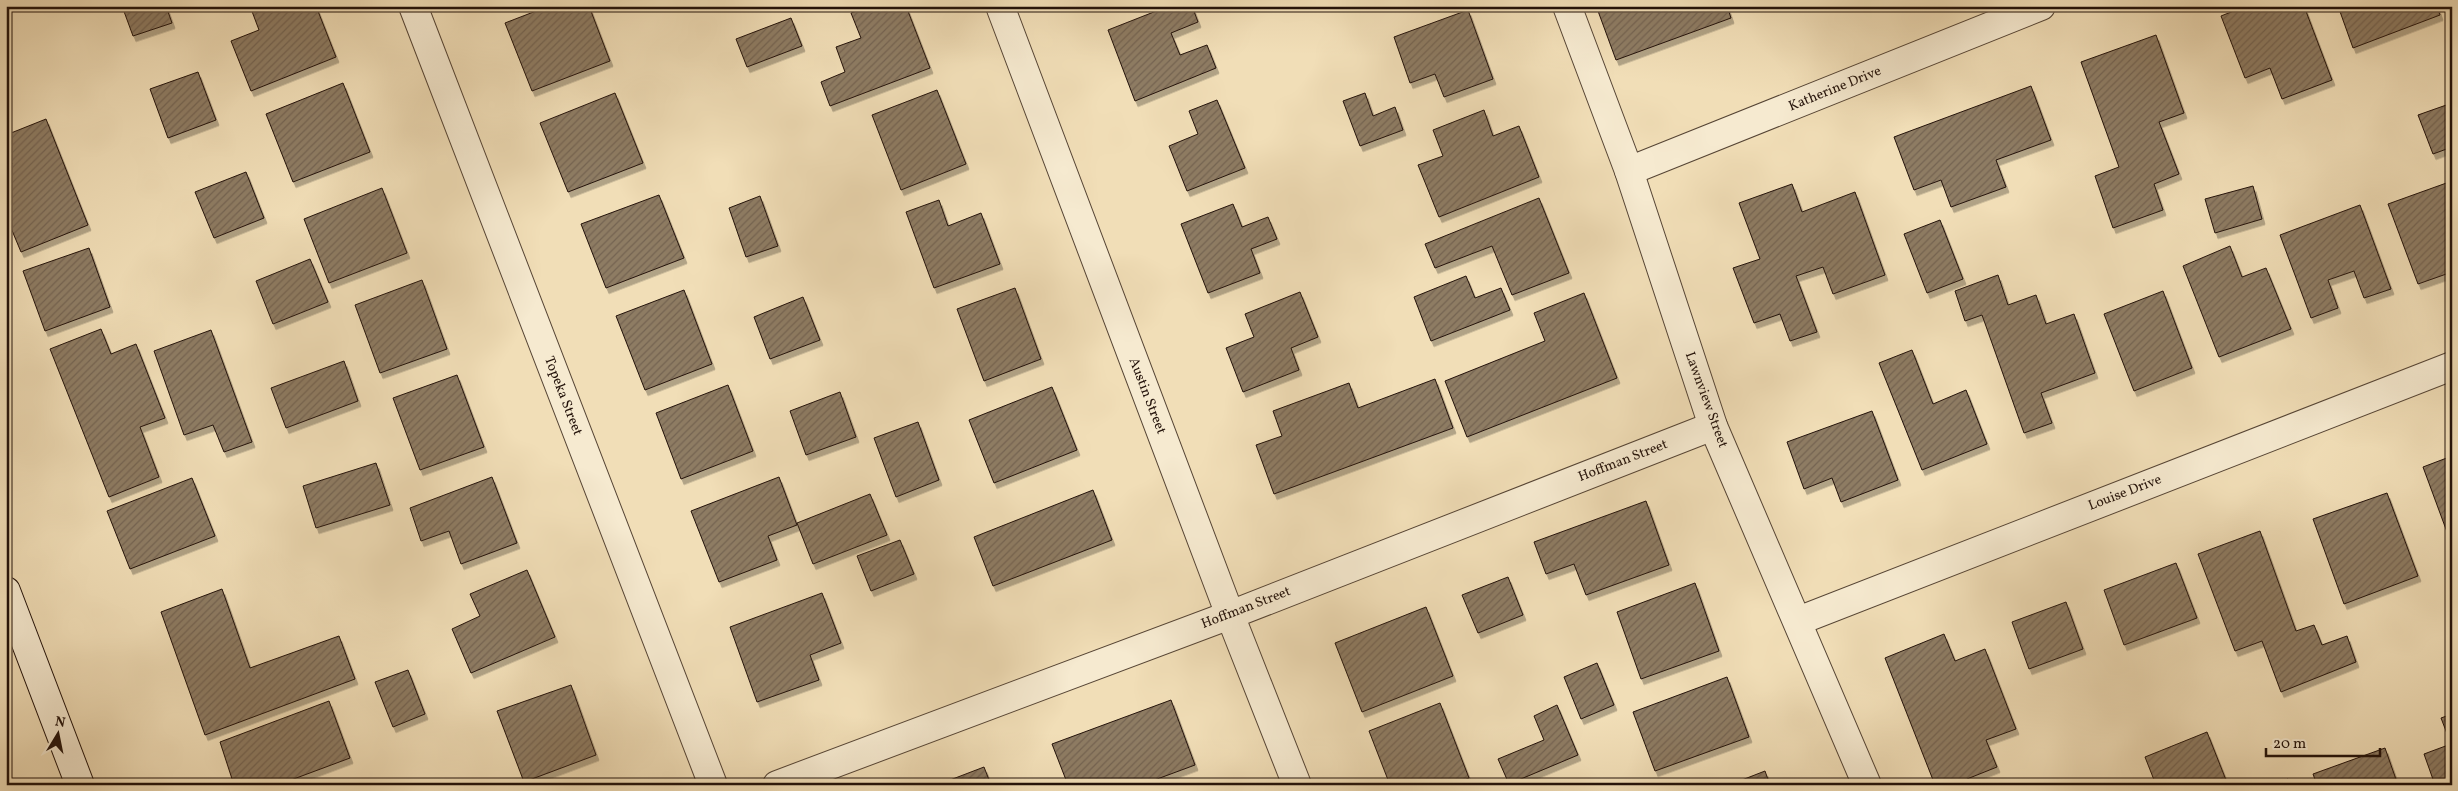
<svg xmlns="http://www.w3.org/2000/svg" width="2458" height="791" font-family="Vollkorn,serif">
	<defs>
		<pattern id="building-hatch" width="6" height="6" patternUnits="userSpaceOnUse" patternTransform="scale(1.25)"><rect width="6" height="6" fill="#8e7c64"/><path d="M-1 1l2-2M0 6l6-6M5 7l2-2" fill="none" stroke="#746451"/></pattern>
		<filter id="shadow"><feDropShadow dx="3" dy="5.5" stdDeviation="0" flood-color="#0004"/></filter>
	</defs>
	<rect width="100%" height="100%" fill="#f1deb7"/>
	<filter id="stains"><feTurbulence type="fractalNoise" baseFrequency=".004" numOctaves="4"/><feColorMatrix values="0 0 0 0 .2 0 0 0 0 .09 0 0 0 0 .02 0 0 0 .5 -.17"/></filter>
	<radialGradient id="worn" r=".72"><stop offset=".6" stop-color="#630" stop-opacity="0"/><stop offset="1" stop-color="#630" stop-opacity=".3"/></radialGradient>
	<g fill="url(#building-hatch)" stroke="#23120a" filter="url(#shadow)">
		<path d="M122,6H166L172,23L133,36Z"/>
		<path d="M250,6H316L336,57L251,91L231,41L259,30Z"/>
		<path d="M549,6H589L610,61L532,91L505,23Z"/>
		<path d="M870,6H906L930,68L830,106L821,82L845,72L836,47L861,38L851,13Z"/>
		<path d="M1169,6H1192L1198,22L1171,33L1180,55L1207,45L1216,68L1135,101L1108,30Z"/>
		<path d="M1611,6H1727L1731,18L1616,60L1598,11Z"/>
		<path d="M2246,6H2304L2332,80L2282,99L2270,68L2245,78L2221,16Z"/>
		<path d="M2338,6H2437L2440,15L2353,48Z"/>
		<path d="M1468,10L1493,79L1444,97L1435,74L1410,83L1394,37Z"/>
		<path d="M791,18L802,46L747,67L736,39Z"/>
		<path d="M2156,35L2184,113L2159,122L2179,174L2154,184L2163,210L2113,228L2095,176L2119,167L2081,62Z"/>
		<path d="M198,72L216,120L168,138L150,89Z"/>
		<path d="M343,83L370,152L293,182L266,114Z"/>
		<path d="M2031,86L2051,140L1996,160L2006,187L1951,207L1941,180L1914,190L1894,137Z"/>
		<path d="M937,90L966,164L901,190L872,115Z"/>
		<path d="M615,93L643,163L568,192L540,123Z"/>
		<path d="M1365,93L1373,116L1395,107L1403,130L1360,146L1343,101Z"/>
		<path d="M1217,100L1245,168L1187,191L1169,146L1198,134L1189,111Z"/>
		<path d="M2452,103V147L2433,154L2418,115Z"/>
		<path d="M1484,110L1493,136L1519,126L1539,177L1439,217L1418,165L1443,156L1433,130Z"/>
		<path d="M46,119L88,225L21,252L6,216V166L12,164L6,151V135Z"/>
		<path d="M246,172L264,218L214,238L195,192Z"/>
		<path d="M2452,181V272L2418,284L2388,204Z"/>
		<path d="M1792,184L1802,212L1855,192L1885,275L1833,294L1823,267L1796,276L1817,332L1790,341L1780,314L1754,323L1733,268L1760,259L1739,203Z"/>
		<path d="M2253,186L2262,219L2215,233L2205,199Z"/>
		<path d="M382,188L407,253L329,283L304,219Z"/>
		<path d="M659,195L684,258L606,288L581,224Z"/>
		<path d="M760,196L778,246L746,257L729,208Z"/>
		<path d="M1539,198L1569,273L1512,295L1492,246L1435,268L1425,244Z"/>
		<path d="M939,200L948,226L981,213L1000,264L934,288L906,212Z"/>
		<path d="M1233,204L1242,227L1268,217L1277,239L1251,249L1260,273L1208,293L1181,224Z"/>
		<path d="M2360,205L2391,289L2364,298L2354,271L2328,280L2338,308L2311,318L2280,235Z"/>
		<path d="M1940,220L1963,279L1927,293L1904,234Z"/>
		<path d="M2230,246L2242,277L2266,268L2291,329L2219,357L2183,266Z"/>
		<path d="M89,248L110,307L45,331L23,271Z"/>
		<path d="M310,259L328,302L273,324L256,281Z"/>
		<path d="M1998,275L2008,305L2036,295L2046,324L2074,314L2095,373L2041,393L2052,423L2024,433L1982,315L1965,321L1955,291Z"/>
		<path d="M1466,276L1475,298L1501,288L1510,310L1431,341L1414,297Z"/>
		<path d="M422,280L447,349L380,373L355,305Z"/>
		<path d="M1015,288L1041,359L984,381L957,309Z"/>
		<path d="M684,290L712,364L645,390L616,316Z"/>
		<path d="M2163,291L2192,368L2134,391L2104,314Z"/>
		<path d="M1300,292L1318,337L1291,348L1299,370L1243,392L1226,348L1254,337L1245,314Z"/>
		<path d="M1584,293L1617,378L1467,437L1445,381L1545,341L1534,313Z"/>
		<path d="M803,297L820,340L770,359L754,317Z"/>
		<path d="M101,329L111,354L136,344L165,418L140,427L159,477L109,497L50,349Z"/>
		<path d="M211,330L252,442L224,452L213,425L184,435L154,351Z"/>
		<path d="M1912,350L1933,404L1966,390L1987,444L1922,470L1879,363Z"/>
		<path d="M344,361L358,401L286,428L271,388Z"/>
		<path d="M457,375L484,447L420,470L393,398Z"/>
		<path d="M1435,379L1453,428L1274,494L1256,445L1282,436L1273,411L1349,383L1358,408Z"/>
		<path d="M728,385L753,451L681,479L656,413Z"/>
		<path d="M1052,387L1077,450L994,483L969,420Z"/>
		<path d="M840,392L856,437L806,455L790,411Z"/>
		<path d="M1872,411L1898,480L1841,502L1832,478L1804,489L1787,442Z"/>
		<path d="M918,422L939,480L896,497L874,438Z"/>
		<path d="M2452,456V530L2447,532L2423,467Z"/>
		<path d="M376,463L390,505L316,528L303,486Z"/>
		<path d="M492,477L517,543L461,564L449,531L421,541L410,508Z"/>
		<path d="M779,477L797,525L768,536L777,560L719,582L691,511Z"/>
		<path d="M192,478L215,536L130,569L107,511Z"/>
		<path d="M1093,490L1112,540L993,586L974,537Z"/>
		<path d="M2387,493L2418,576L2344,604L2313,519Z"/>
		<path d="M870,494L887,535L813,564L797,523Z"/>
		<path d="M1646,501L1669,565L1586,595L1574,564L1546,574L1534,542Z"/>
		<path d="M2260,531L2296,631L2314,625L2322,645L2347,636L2356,662L2281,692L2262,641L2235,651L2198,554Z"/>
		<path d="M900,540L914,574L871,591L857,556Z"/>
		<path d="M2176,563L2197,618L2124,645L2104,590Z"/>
		<path d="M527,570L555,637L471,673L452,629L480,616L470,594Z"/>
		<path d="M1508,577L1523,615L1478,633L1462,595Z"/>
		<path d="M1695,583L1719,651L1641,679L1617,612Z"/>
		<path d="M222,589L250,668L339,636L355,679L205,735L161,612Z"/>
		<path d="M822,593L841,643L810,655L819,680L757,702L730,627Z"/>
		<path d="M2066,602L2083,649L2029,669L2012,622Z"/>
		<path d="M1426,607L1453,676L1362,712L1335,643Z"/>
		<path d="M1944,634L1955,661L1985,649L2016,729L1986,740L1997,767L1967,779L1969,785H1935L1885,658Z"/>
		<path d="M1597,663L1614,705L1581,719L1564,677Z"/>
		<path d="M408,670L425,714L393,727L375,682Z"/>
		<path d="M1727,677L1749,737L1655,771L1633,712Z"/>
		<path d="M571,685L596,755L524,782L497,711Z"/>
		<path d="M1171,700L1195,765L1141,785H1068L1052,744Z"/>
		<path d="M329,701L350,758L291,780L293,785H234L220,742Z"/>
		<path d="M1440,703L1469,778L1452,785H1390L1369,731Z"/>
		<path d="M1557,705L1578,755L1509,784L1498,759L1544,740L1534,716Z"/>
		<path d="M2452,714V785H2435L2424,754L2451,744L2441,718Z"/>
		<path d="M2207,732L2226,780L2215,785H2156L2145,757Z"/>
		<path d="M2385,748L2398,785H2317L2313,774Z"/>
		<path d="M984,767L991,785H937Z"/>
		<path d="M1765,771L1770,785H1729Z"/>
		<path d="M2288,779L2290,785H2273Z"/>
	</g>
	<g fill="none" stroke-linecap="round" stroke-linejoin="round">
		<g stroke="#564535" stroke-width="30">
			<g id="street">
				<path d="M413,6L713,785"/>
				<path d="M1000,6L1230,615L1297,785"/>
				<path d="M1567,6L1629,171L1713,426L1867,785"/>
				<path d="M1629,171L2041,6"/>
				<path d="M1798,621L2452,366"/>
				<path d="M777,785L1230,615L1713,426"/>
			</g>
		</g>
		<g stroke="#23120a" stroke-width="30">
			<path id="secondary" d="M6,591L80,785"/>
		</g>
		<use href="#street" stroke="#f6ead0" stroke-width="28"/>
		<use href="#secondary" stroke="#f6ead0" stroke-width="28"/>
	</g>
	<g text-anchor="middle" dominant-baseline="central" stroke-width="4" stroke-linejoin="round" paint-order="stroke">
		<g font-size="14" fill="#23120a" stroke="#f6ead0">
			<text transform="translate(1835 89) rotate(-22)">Katherine Drive</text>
			<text transform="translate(563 396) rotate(69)">Topeka Street</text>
			<text transform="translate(1147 396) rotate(69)">Austin Street</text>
			<text transform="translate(1706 400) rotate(70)">Lawnview Street</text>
			<text transform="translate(1623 461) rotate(-21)">Hoffman Street</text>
			<text transform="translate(2125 493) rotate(-21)">Louise Drive</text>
			<text transform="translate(1246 608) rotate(-21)">Hoffman Street</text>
		</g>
	</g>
	<rect width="2458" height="791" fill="none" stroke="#f1deb7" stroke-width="25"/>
	<rect x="8" y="8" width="2443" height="776" fill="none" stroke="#23120a" stroke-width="2.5"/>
	<rect x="12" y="12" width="2433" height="766" fill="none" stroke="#23120a"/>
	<g transform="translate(58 734) rotate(10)" stroke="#f6ead0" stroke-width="4" paint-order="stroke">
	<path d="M0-4L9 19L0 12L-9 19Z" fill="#23120a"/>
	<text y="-8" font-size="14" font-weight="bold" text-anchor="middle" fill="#23120a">N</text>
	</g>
	<path d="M2266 748v8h114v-8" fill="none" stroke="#23120a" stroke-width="2.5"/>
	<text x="2273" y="748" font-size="15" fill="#23120a" stroke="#f6ead0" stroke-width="4" paint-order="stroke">20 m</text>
	<rect width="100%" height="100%" filter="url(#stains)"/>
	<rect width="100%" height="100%" fill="url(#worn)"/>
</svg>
